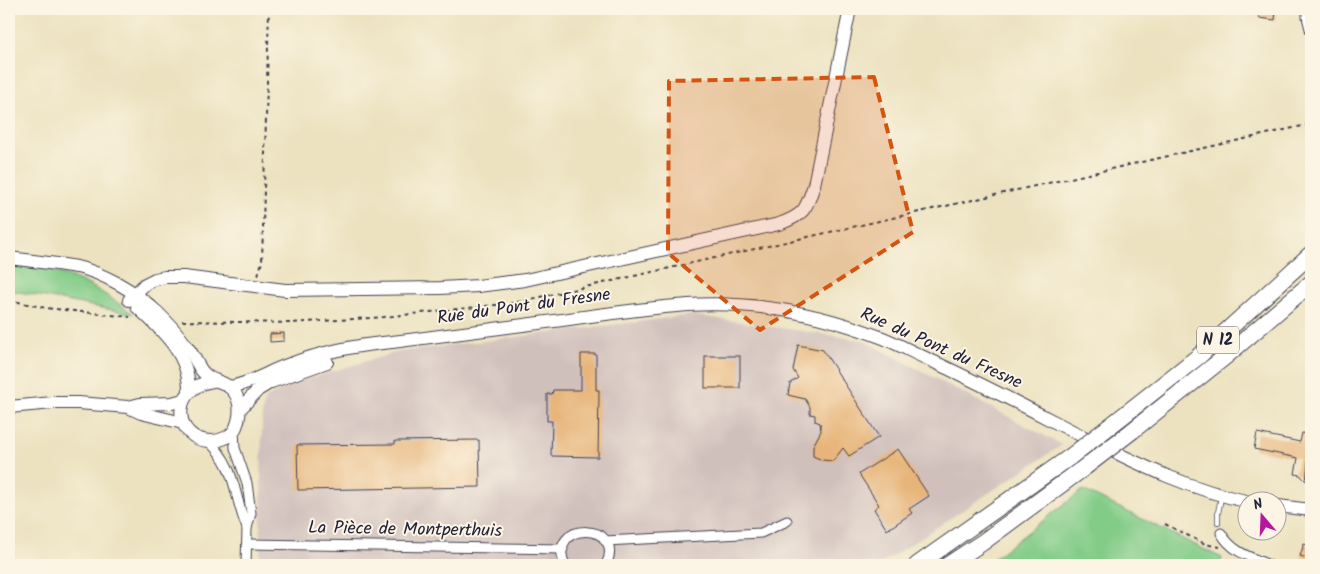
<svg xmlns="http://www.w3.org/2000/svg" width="1320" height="574" font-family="Kalam,sans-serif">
	<rect width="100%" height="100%" fill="#fcf5e5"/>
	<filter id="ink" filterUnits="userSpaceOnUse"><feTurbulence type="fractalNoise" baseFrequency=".02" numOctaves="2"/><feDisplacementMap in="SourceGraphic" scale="10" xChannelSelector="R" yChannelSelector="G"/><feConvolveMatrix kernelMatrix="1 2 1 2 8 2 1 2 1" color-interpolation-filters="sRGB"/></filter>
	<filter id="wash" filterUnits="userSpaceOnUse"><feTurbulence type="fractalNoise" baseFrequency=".0096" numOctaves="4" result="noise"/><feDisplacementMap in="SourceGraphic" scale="20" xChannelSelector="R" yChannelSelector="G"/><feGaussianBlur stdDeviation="1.12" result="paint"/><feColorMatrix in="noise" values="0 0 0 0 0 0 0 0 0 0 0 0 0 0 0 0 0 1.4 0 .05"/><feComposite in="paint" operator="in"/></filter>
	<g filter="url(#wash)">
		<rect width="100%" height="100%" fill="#ece2c0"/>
		<path fill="#d0c0bc" d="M692,315L863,340L1062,445L879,565H260L262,413L266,398L290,384L397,352Z"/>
		<g fill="#83cc88" stroke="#527762">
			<path d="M9,264C24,266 40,268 55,272C83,278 110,297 133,314L9,290Z"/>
			<path d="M1083,490L1222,558L1220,565H985Z"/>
		</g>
		<g id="blocks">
			<g fill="#e7b57a">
				<path d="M1260,9H1276L1275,20L1259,18Z"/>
				<path d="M284,333V341L270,342V334Z"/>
				<path d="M798,345L823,350L879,437L849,456L843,448L833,461L822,460L813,456V446L821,431L820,423L815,421V415L810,414V407L805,399L788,395L790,383L798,378L793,370Z"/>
				<path d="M581,354H596V390H599L598,457L551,456L552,421H547V394H552L553,390H581Z"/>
				<rect x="705" y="356" width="35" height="32"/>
				<path d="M1257,433L1300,442L1302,433L1311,434L1306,481L1300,475L1295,474L1298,458L1254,449Z"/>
				<path d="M479,440L480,487L298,490L297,445L395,444V441Z"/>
				<path d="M898,449L929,496L909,509L912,513L887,530L874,509L879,505L859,474Z"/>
				<path d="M1304,544L1311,546V559L1300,556Z"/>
			</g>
		</g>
	</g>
	<g filter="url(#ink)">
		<use href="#blocks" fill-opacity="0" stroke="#403f4f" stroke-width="1"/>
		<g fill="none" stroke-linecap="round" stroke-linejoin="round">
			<g stroke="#403f4f" stroke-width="6">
				<path id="lane" d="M1218,522V513L1221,497"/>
			</g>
			<g stroke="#403f4f" stroke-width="11">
				<g id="street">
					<path d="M1307,9V17L1311,33"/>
					<path d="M234,431L235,448L247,483L251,513L247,528L246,565"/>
					<path d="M208,441C237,466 233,496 247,528"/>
					<path d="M1221,533C1232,552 1250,557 1269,565"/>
					<path d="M605,541L761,533L787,521"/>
					<path d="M247,544L563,549"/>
					<path d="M565,565C545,520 627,521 606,565"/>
				</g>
			</g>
			<g stroke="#403f4f" stroke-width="14">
				<g id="secondary">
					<path d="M9,258C31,261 54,263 77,267C91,270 106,277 119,284C146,299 171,323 188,348C194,356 197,364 202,371C211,382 218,379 228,386C241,395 242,413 236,427C232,437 220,441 211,441C173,441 169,387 213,381"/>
					<path d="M129,300L145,284L155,279L165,277H184L285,290L440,288L478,286L525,280L779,224C804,215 806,210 814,185L850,9"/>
					<path d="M137,307C162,330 190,355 189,392"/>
					<path d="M229,387C251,384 269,371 290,364C322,352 358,345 392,342C449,335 506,327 562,320C604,314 646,308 688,305C754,301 822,314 883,338C900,345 916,354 932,361C984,385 1035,412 1086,438C1140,465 1191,490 1250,502"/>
					<path d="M9,407L53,403H78L128,407L140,404L172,403L183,400"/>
					<path d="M128,407L141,413L183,423"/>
					<path d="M240,409L258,390L271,382L327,362"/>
					<path d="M1278,506L1311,510"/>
				</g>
			</g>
			<g stroke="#403f4f" stroke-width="18">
				<g id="highway">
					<path d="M1119,419L1199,356L1311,254"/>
					<path d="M1132,431L1226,356L1311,283"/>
					<path d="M917,565L1070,457"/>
					<path d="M948,565L983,542L1085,467"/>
				</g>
			</g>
			<g stroke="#403f4f" stroke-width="2" stroke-dasharray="4 4" stroke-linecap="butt">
				<path d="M258,275L262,262L269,9"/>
				<path d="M9,300L46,308L130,317"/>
				<path d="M182,321L292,323L384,317L514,303L1311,124"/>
				<path d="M1165,524L1205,544L1220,547"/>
			</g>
			<use href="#lane" stroke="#fff" stroke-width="4.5"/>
			<use href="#street" stroke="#fff" stroke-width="9"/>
			<use href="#secondary" stroke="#fff" stroke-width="12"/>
			<use href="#highway" stroke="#fff" stroke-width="16"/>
			<g stroke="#403f4f" stroke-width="18" stroke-linecap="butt">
				<g id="highway-bridge">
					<path d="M1070,457L1119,419"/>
					<path d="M1085,467L1132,431"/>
				</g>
			</g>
			<use href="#highway-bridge" stroke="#fff" stroke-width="16"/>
		</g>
	</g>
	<path fill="#d45411" fill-opacity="0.2" stroke="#d45411" stroke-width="4" stroke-dasharray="10 6" stroke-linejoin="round" d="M874,77L913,232L760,330L668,253L669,81Z"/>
	<g text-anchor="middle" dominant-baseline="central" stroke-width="4" stroke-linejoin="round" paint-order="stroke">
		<rect fill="#fcf5e5" stroke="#63616e" stroke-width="1" x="1197" y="326.5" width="42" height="27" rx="4"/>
		<g font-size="16" font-weight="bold" fill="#22223b">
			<text x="1218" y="340">N 12</text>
		</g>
		<g font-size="18" fill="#22223b" stroke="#fcf5e5">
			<text transform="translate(524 307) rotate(-8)">Rue du Pont du Fresne</text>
			<text transform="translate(941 349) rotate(24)">Rue du Pont du Fresne</text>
			<text transform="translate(405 530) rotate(1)">La Pièce de Montperthuis</text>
		</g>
	</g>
	<rect width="1320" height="574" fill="none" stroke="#fcf5e5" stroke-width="30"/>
	<g transform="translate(1262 516) rotate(341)"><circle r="24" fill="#fcf5e5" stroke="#a5a1a1"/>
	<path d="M0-4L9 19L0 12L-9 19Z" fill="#b5179e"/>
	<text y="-8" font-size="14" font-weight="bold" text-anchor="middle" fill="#22223b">N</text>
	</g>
</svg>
